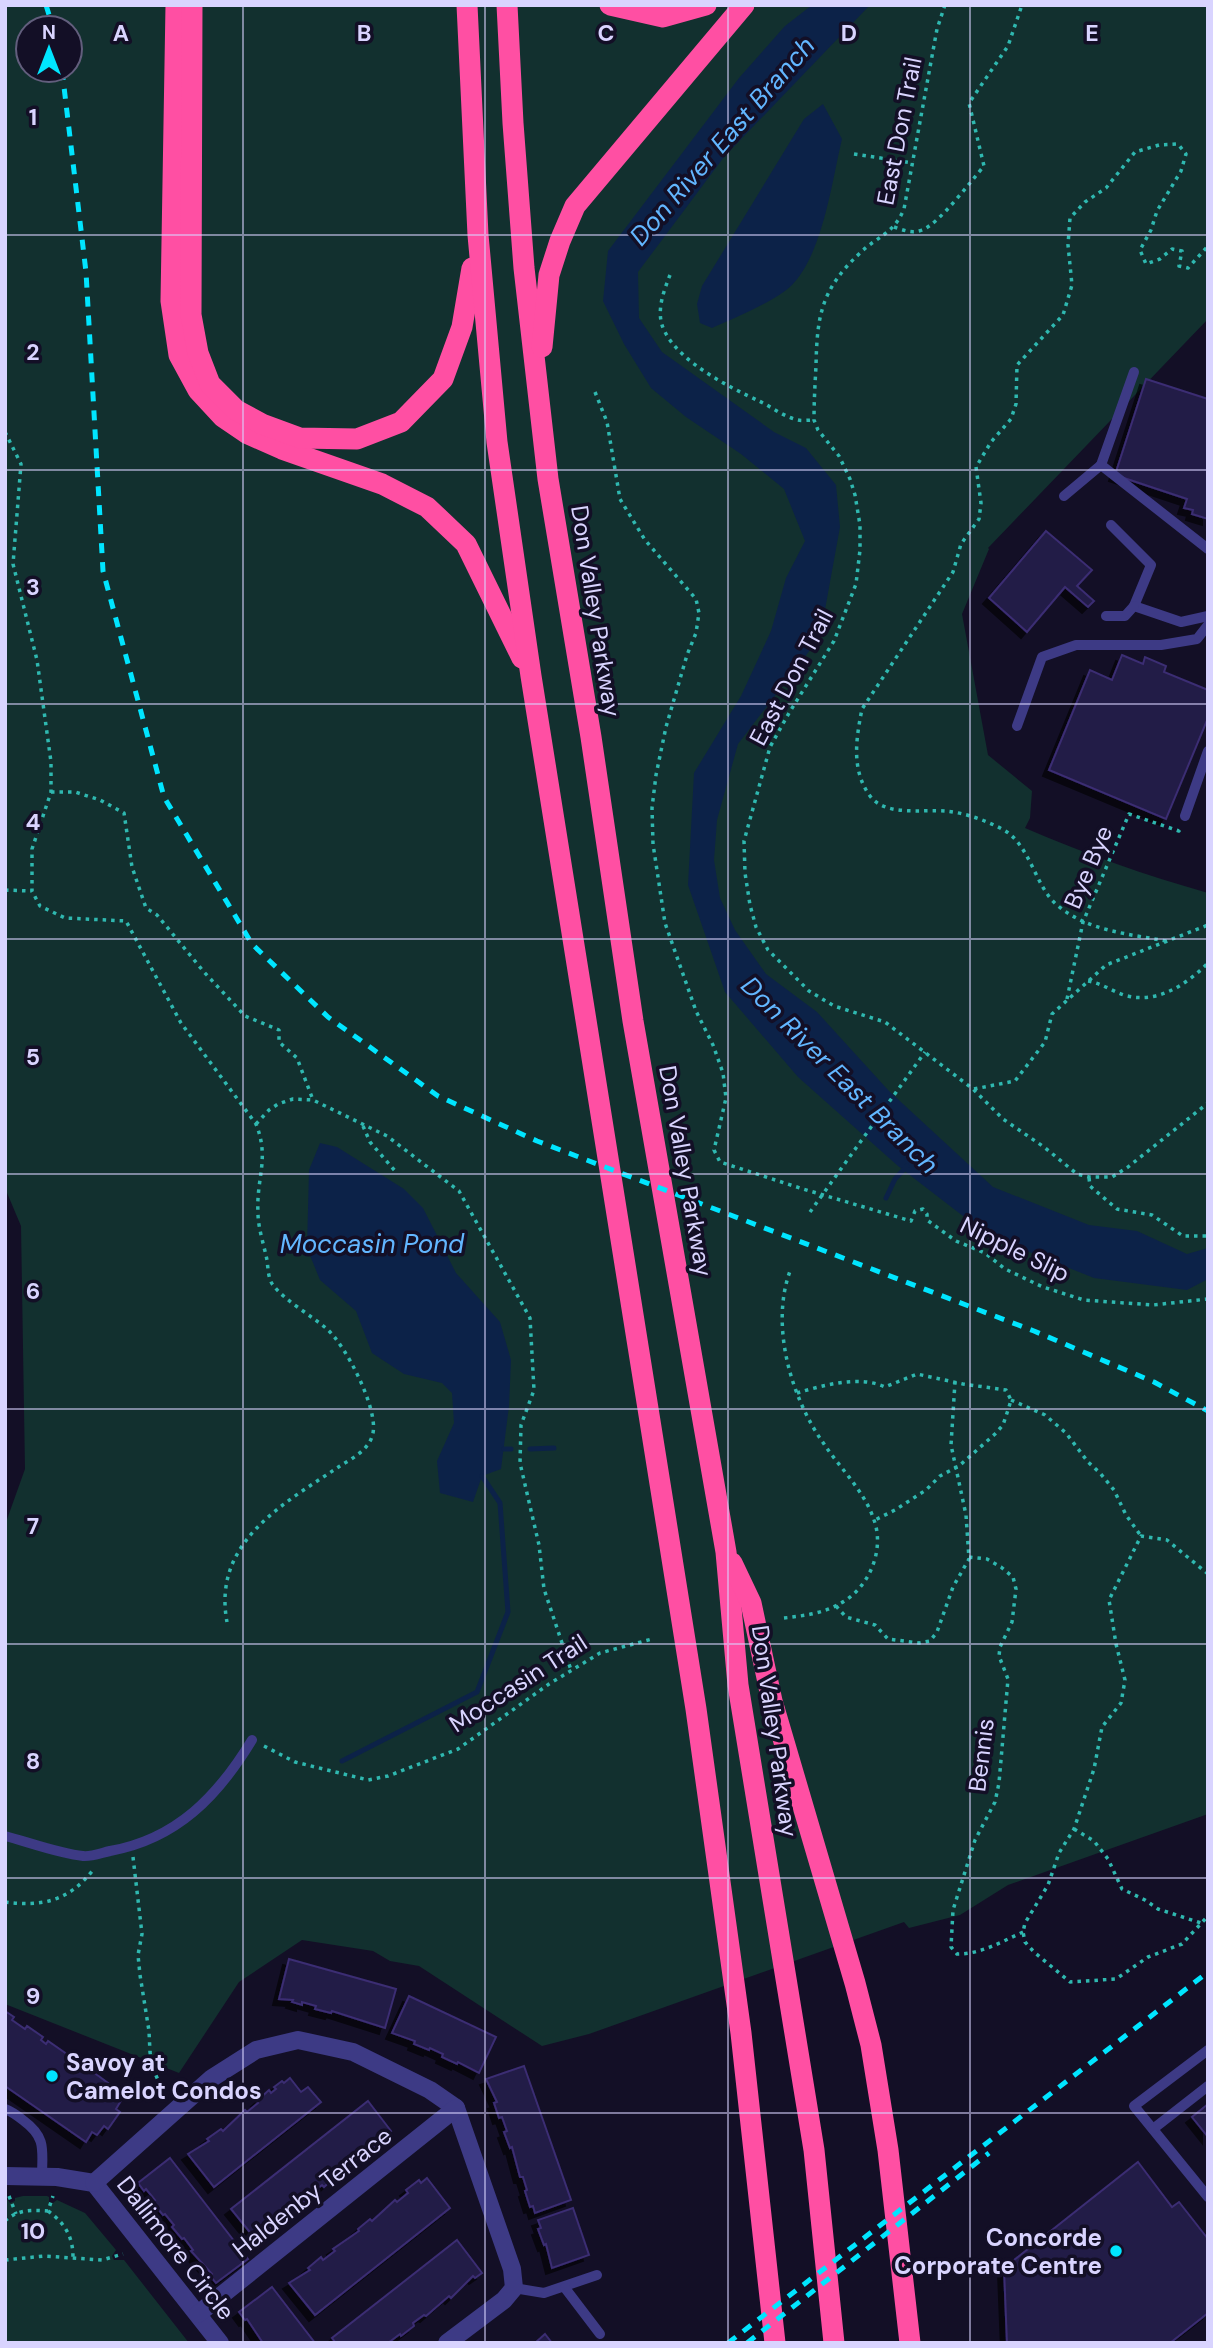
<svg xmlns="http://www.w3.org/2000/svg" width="1213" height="2348" font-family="'DM Sans',sans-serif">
	<defs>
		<filter id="shadow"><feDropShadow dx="-6" dy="6" stdDeviation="0" flood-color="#0009"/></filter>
	</defs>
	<rect width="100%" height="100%" fill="#130f26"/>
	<g fill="#12302f" fill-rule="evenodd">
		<path d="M5,5H1208V319L988,548L989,549L962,614L988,755L1032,791L1030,818L1025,828C1085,854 1145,875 1208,893V1814L1008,1885L960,1915L909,1928L904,1922L589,2034L542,2046L419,1966L390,1961L373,1951L302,1940L239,1982L179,2073L5,2004V1525L25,1469L21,1226L5,1188ZM28,28H70V70H28Z"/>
		<path d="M23,2196H47L49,2197V2202L53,2203L57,2200L85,2213L116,2250L112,2256L114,2260H124L189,2343H5V2200H8L10,2203L15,2201V2198Z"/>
	</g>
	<g fill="#0c2248">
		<path d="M812,5H870L724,157L638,272L639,318L662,352L774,432L806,448L836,485L840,527L820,637L738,744L717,820L714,860L720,898L735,930L766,974L817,1012L889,1091L993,1187L1089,1225L1137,1231L1187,1254L1208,1248V1279L1187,1290L1094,1278L989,1236L898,1166L798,1077L725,992L688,885L694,773L741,696L771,631L786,578L805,541L784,489L741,454L686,417L651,388L624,344L603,301L608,251L739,78L785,26Z"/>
		<path d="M823,104L842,139C832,181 823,253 792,285C776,301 734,318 712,328L700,323L697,304L702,286L804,119Z"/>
		<path d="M320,1143L337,1147L404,1189L423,1208L456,1273L500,1322L511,1360L509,1406L501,1469L482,1476L473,1502L440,1493L437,1461L454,1423L452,1393L442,1383L404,1374L372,1353L356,1311L320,1280L307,1248L309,1170Z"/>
	</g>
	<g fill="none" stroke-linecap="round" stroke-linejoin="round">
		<g stroke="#0c2248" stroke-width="5">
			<path d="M886,1198L895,1179L907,1166"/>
			<path d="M504,1449H511"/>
			<path d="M530,1449L554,1448"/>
			<path d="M342,1761L477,1692L508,1612L500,1503L482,1476"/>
		</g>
	</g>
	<g fill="#241b47" stroke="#3b2d73" stroke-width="2" filter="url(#shadow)">
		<path d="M1146,379L1208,399V519L1192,514L1193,510L1184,508L1187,499L1115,475Z"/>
		<path d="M1046,531L1092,570L1077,586L1094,601L1088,607L1065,587L1027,632L989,598Z"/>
		<path d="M1122,655L1143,664L1145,657L1166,666L1164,672L1208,690V718L1166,819L1049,770L1090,670L1112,680Z"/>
		<path d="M289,1959L396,1989L385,2028L332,2011L331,2013L315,2009L316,2006L302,2002V2005L292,2002L293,2000L279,1999Z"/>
		<path d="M409,1996L496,2037L479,2073L458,2062L457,2064L442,2057L443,2054L430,2048L429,2050L414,2044L415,2041L392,2033Z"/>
		<path d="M5,2011L14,2017L12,2020L25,2029L27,2026L43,2037L41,2040L46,2044L48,2041L71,2057L69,2060L83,2070L85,2066L108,2083L105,2087L122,2099L116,2109L120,2112L108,2129L104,2126L97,2135L92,2132L86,2142L5,2086Z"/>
		<path d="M524,2066L571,2200L535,2213L533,2206L530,2207L525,2191L527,2190L523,2177H520L512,2147L510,2148L504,2132L507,2131L502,2117L499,2118L494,2103L497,2102L486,2079Z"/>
		<path d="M290,2078L301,2092L308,2087L321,2102L214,2187L188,2154L209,2141L207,2139L221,2129L223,2131L245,2110L247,2112L258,2103L257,2101L269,2090L271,2093L276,2089L274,2087L282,2081L284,2083Z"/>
		<path d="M368,2101L391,2131L384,2137L386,2139L373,2148L372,2146L348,2168L347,2166L324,2187L322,2185L311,2194L313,2196L286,2213L288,2216L263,2233L264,2235L257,2241L231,2209Z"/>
		<path d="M1208,2104V2137L1192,2117Z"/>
		<path d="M170,2158L248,2259L216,2283L210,2276L212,2274L191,2251L193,2250L184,2238L182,2239L172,2227L174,2225L165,2214L163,2215L152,2202L155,2200L146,2189L144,2191L138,2183Z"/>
		<path d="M1138,2162L1172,2207L1179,2202L1208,2239V2313L1170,2343H1007L1004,2268Z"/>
		<path d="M427,2178L450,2208L315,2315L289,2283L310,2270L308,2268L321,2257L323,2260L335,2251L333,2249L359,2231L358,2229L370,2219L372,2221L395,2200L397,2202L408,2193L406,2190L419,2180L421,2183Z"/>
		<path d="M573,2208L589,2255L552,2268L546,2244L544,2245L538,2229L541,2228L538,2220Z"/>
		<path d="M457,2240L482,2273L475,2278L473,2276L451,2298L449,2296L426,2316L424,2315L413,2323L414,2326L401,2336L400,2334L388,2343H336L332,2338Z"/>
		<path d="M272,2287L315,2343H263L247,2319L245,2320L239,2312Z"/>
		<path d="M545,2334L552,2343H535Z"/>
	</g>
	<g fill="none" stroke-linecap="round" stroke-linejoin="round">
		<g stroke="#2fb8b0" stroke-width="3.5" stroke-dasharray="3.5 5" stroke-linecap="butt">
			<path d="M945,5L937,29L904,209C893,235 877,236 859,254C821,290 817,316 816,366C815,384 814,402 814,420L818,430L839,456L850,479L855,495L860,525V550L856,584L834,641L789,713L770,747L744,841L745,873L750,905L756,927L768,950L809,991L834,1006L885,1022L973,1089L1003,1119L1044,1147L1077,1174L1089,1177H1112L1128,1167L1208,1103"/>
			<path d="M854,154L913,163"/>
			<path d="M894,227C903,230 912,234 922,230C939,224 971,181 984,166L969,103L1008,46L1022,5"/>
			<path d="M670,275C663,293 655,314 665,332C681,363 729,387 759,401C772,407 784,417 798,420C803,421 809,420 814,420"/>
			<path d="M595,392L607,422L620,499L645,540L696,599L699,613L696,633L687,655L666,727L656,775L652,808L653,844L665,923L696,1011L713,1045L723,1073L726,1098L714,1150L720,1162L803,1189L911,1221L915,1211L923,1209L927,1214V1220L956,1241L985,1253L1005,1269L1043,1287L1084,1300L1153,1305L1208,1299"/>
			<path d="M5,432L21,464L13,564L37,660L51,762V792L32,849V891L40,906L65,918L126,921L181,1023L256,1124C270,1159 256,1178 258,1213C258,1228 264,1245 267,1260C268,1267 268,1279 273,1285C284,1300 312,1316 327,1329C346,1346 378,1408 373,1433C370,1449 353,1458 340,1466C283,1504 212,1542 227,1622"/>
			<path d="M51,792H75L100,800L124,813L132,867L146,908L157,915L204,972L245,1016L279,1030V1042L297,1058L313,1100"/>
			<path d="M5,890L31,891"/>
			<path d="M1166,941C1129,934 1087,931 1057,905C1035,887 1030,843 1002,829C985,820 965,813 946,811C923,809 886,817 870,796C851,770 856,739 862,709L953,572L961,544L979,519L981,503L976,467L991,442L1011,419L1016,404L1017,365L1063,315L1072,285L1068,245L1070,218L1085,202L1106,188L1135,152L1159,145L1178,144L1186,154L1181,171L1157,211L1151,230L1140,250L1146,264L1160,259L1172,249L1182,251L1179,266L1188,268L1208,246"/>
			<path d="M1088,981C1101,983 1112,991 1124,995C1156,1005 1186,985 1208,963"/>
			<path d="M1067,999L1083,922L1129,814L1179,831L1180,829"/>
			<path d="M974,1089L1015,1081L1045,1042L1052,1014L1106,965L1208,925"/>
			<path d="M256,1124L269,1110L278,1104L293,1099L313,1100L387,1136L459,1191L530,1318L534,1390L521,1425L520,1463L539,1545L544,1589L571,1670"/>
			<path d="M363,1126L370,1142L396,1172"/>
			<path d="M1089,1178L1090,1186L1117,1209L1152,1215L1183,1236H1208"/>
			<path d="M810,1212L925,1052"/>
			<path d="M797,1393C824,1385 859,1375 885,1387L917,1374L963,1384L1006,1390L1011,1400L1009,1407L1003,1425L995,1434L959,1466L940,1476L926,1490L895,1510L875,1520"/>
			<path d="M1011,1400L1045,1415L1066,1433L1088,1462L1100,1473L1114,1490L1126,1515L1141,1536"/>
			<path d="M969,1557L987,1559L1001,1567L1013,1577L1016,1589L1012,1622L1000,1647L999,1656L1008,1679L999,1783L995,1802L975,1840L953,1910L951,1947L957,1954C981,1954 1001,1942 1023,1932"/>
			<path d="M1208,1574L1167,1540L1141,1536L1109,1600L1116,1644L1125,1680L1121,1703L1102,1727L1094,1769L1074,1829L1059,1853L1048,1885L1025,1923L1023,1932L1025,1942L1034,1952L1070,1982L1116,1979L1148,1957L1182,1944L1208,1916"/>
			<path d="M836,1606L846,1617L875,1625L888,1639L919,1643L930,1641L937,1632L953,1587L969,1559L966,1515L951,1445L955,1382"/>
			<path d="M784,1618C803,1616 825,1613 841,1603C869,1588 885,1550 874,1520C865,1492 840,1468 824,1444C791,1398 770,1326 790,1271"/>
			<path d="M264,1746L295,1762L368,1780L388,1776L458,1749L549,1684L600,1653L652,1639"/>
			<path d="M1074,1829L1094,1841L1108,1859L1122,1889L1145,1900L1158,1909L1201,1923"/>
			<path d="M133,1857L142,1934L138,1955L140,1975L149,2031L150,2052L152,2066L163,2092"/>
			<path d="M5,1902C42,1907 69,1901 93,1870"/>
			<path d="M9,2196L16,2214"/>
			<path d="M48,2211C65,2223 73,2237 73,2257"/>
			<path d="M5,2221C18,2209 32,2210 48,2211L53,2196"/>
			<path d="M5,2260L44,2256L102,2260L123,2254"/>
		</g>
		<g stroke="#3d3a85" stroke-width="10">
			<path d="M1101,465L1134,372"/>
			<path d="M1064,496L1101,465L1208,549"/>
			<path d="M1111,525L1151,565L1134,606L1181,622L1208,616"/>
			<path d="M1106,616H1125L1134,606"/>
			<path d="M1017,726L1042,657L1076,645H1161L1197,639L1208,625"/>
			<path d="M1185,816L1208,751"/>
			<path d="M5,1836C28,1842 60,1854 83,1856C91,1857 101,1853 110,1851C177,1839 218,1796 252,1740"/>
			<path d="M1208,2050L1134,2106L1208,2197"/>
			<path d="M5,2109C13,2112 18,2116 24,2121C47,2138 42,2151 42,2177"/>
			<path d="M1153,2129L1208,2086"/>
			<path d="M514,2288L544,2293L597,2275"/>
			<path d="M565,2288L600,2334"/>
		</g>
		<g stroke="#3d3a85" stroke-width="18">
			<path d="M5,2176L57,2177L94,2183L220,2343"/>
			<path d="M94,2183L212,2078L256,2050L298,2040L353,2052L430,2090L456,2108L512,2269L514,2288L504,2300L447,2343"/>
			<path d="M198,2314L456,2108"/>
		</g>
		<g stroke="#ff4fa3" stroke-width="21">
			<path d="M176,5L171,301L179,355L198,390L223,417L248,434L282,449L382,484L427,507L466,544L522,658"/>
			<path d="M192,5L191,315L198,353L210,384L236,410L262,424L300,438L357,439L401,422L443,379L462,327L472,268"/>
			<path d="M467,5L478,235L497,442L531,676L696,1709L741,2033L775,2343"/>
			<path d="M507,5L513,123L524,268L548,479L591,737L633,1021L726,1552L738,1685L814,2150L834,2343"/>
			<path d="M610,5L663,17L706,5"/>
			<path d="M542,347L549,275L560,241L575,206L744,5"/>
			<path d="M732,1563L751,1603L772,1701L855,1983L871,2045L888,2150L910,2343"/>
		</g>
		<g stroke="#00e5ff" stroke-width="5" stroke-dasharray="10 9" stroke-linecap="butt">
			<path d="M46,5L53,28"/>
			<path d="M62,70L86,272L103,571L164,797L252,944L328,1017L438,1096L537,1141L1034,1331L1154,1382L1208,1411"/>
			<path d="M728,2343L1208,1972"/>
			<path d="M747,2343L989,2153"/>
		</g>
	</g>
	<path fill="none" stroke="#d9d4ff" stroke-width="2" stroke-opacity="0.55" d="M243,5V2343M485,5V2343M728,5V2343M970,5V2343M5,235H1208M5,470H1208M5,704H1208M5,939H1208M5,1174H1208M5,1409H1208M5,1644H1208M5,1878H1208M5,2113H1208"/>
	<g fill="#00e5ff" stroke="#130f26" stroke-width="2.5">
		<circle cx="52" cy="2076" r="7"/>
		<circle cx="1116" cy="2251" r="7"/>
	</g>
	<g text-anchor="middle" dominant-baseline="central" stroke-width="7" stroke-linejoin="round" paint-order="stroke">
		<g font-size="24" fill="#d9d4ff" stroke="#130f26">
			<text transform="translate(899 131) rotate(-79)">East Don Trail</text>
			<text transform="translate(596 611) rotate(81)">Don Valley Parkway</text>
			<text transform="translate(791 677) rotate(-62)">East Don Trail</text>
			<text transform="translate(1088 867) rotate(-67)">Bye Bye</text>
			<text transform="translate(686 1171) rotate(80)">Don Valley Parkway</text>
			<text transform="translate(1015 1249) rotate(26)">Nipple Slip</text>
			<text transform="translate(518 1683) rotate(-33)">Moccasin Trail</text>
			<text transform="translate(775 1731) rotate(82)">Don Valley Parkway</text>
			<text transform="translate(981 1755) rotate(-83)">Bennis</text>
			<text transform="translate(312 2192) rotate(-38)">Haldenby Terrace</text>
			<text transform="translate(176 2248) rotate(52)">Dallimore Circle</text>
		</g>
		<g font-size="24" font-weight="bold" fill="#d9d4ff" stroke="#130f26" text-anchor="start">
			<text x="66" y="2062">Savoy at<tspan x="66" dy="28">Camelot Condos</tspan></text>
			<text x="1102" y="2237" text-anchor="end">Concorde<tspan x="1102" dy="28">Corporate Centre</tspan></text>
		</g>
		<g font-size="26" font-style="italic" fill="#62b6ff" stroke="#130f26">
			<text transform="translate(722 141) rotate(-49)">Don River East Branch</text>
			<text transform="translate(840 1075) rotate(45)">Don River East Branch</text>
			<text x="372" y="1244">Moccasin Pond</text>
		</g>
	</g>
	<g font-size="23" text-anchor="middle" font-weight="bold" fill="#d9d4ff" stroke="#130f26" stroke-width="7" stroke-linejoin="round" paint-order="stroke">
		<text x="121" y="41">A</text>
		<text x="364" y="41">B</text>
		<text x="606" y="41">C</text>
		<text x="849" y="41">D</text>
		<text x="1092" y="41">E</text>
		<text x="33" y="125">1</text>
		<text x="33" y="360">2</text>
		<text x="33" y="595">3</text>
		<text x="33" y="830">4</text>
		<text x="33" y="1065">5</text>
		<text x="33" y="1299">6</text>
		<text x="33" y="1534">7</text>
		<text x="33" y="1769">8</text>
		<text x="33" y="2004">9</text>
		<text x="33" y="2239">10</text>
	</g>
	<rect width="1213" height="2348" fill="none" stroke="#d9d4ff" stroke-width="14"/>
	<g transform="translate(49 49)"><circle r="33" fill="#130f26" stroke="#625e7d" stroke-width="2"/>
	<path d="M0-5L12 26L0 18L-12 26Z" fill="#00e5ff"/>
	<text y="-10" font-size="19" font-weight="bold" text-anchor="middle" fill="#d9d4ff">N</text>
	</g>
</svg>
